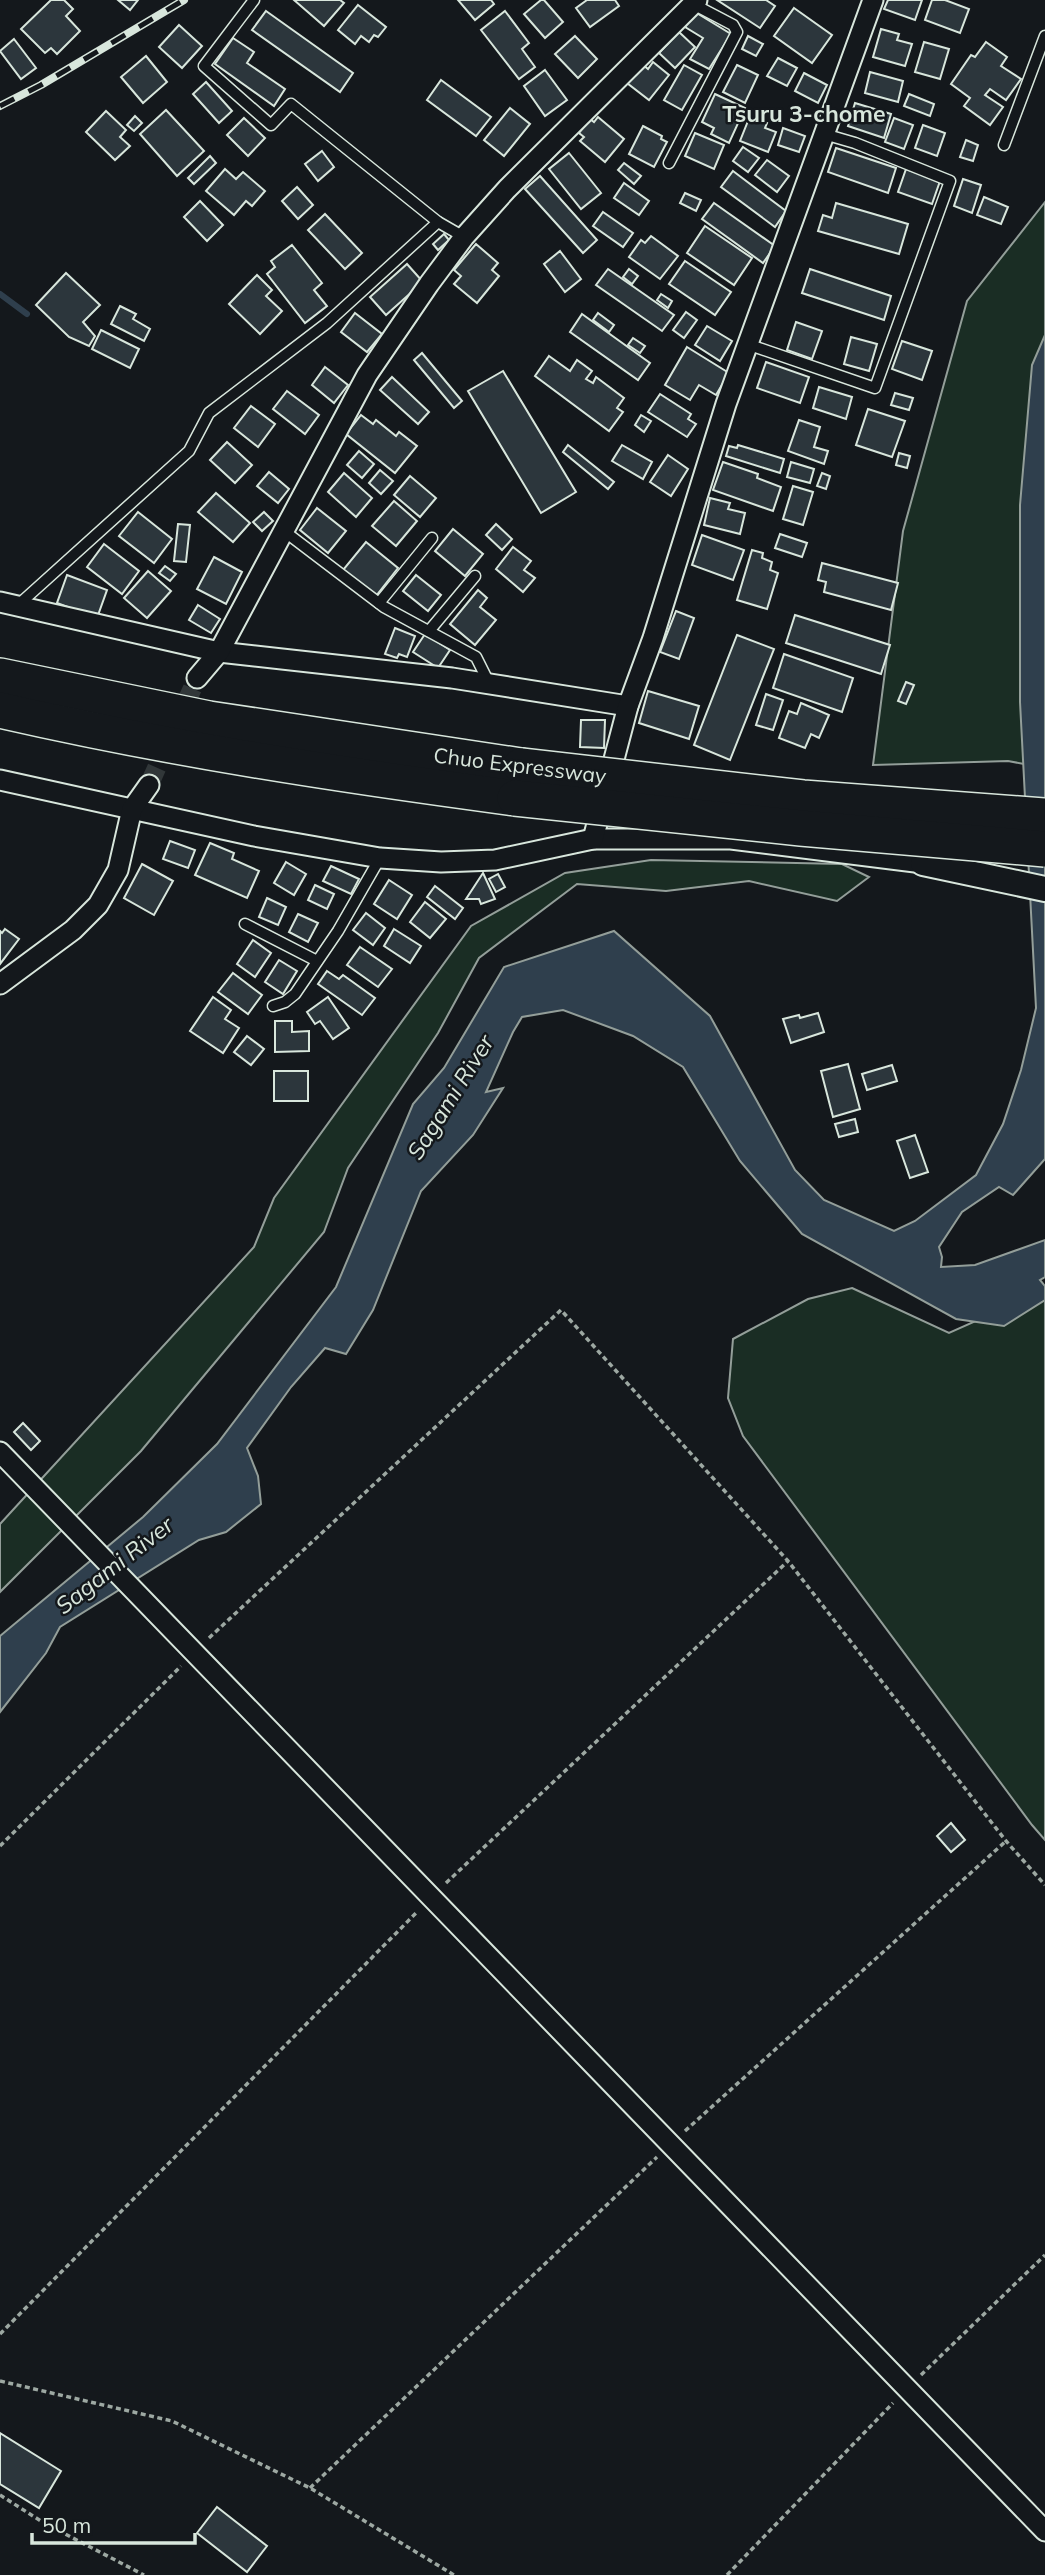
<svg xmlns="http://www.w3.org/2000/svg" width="1045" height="2575" font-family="Mulish,sans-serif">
	<rect width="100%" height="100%" fill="#14181c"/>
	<g fill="#1a2d24" stroke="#939e99" stroke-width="2">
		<path d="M1045,202V768L1008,761L873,765L903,531L967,301Z"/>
		<path d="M651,860L842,864L869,877L837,901L749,881L666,891L577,884L479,958L438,1033L348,1168L324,1232L141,1451L0,1592V1524L254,1247L274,1198L471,926L565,873Z"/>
		<path d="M852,1288L949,1333L1045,1290V1840L1032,1825L743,1436L728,1398L733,1339L808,1299Z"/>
	</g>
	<path fill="#2f3f4d" stroke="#939e99" stroke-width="2" d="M1045,335V1159L1013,1195L999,1187L962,1212L939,1247L942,1257L941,1267L975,1265L1045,1240V1277L1040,1280L1045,1286V1300L1004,1326L956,1319L802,1234L740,1161L683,1067L633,1036L563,1010L522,1017L513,1032L486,1092L503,1088L473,1135L421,1191L373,1310L346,1354L325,1348L291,1387L247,1448L258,1476L261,1504L226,1532L199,1540L60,1627L46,1653L0,1712V1636L143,1517L217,1444L336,1287L413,1104L444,1068L504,967L614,931L710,1016L795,1170L824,1200L894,1231L915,1221L976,1175L1003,1124L1021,1070L1036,1008L1020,702V505L1032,365Z"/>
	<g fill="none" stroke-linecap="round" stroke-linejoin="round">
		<path stroke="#2f3f4d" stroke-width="6" d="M0,294L27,314"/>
	</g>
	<g fill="#2c363c" stroke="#d8e6dc" stroke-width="2">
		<path d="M51,0H64L73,9L66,16L80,31L57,54L51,48L45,53L21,29Z"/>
		<path d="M118,0H138L130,10Z"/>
		<path d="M294,0H340L344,3L324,26Z"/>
		<path d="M458,0H491L494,4L475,20Z"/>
		<path d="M541,0H544L563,22L545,38L524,14Z"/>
		<path d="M587,0H615L619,6L590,27L576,8Z"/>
		<path d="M717,0H766L775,6L760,28Z"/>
		<path d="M888,0H922L915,20L884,9Z"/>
		<path d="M932,0H945L969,9L960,33L925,20Z"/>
		<path d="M358,5L386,27L378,37L374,35L369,42L361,36L355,44L338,30Z"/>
		<path d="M794,8L832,35L812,63L774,36Z"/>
		<path d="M266,11L353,73L340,92L252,30Z"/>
		<path d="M505,11L529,43L522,49L535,67L519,79L481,30Z"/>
		<path d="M695,12L731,34L709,69L690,59L703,38L685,27Z"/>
		<path d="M179,25L202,46L182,68L159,47Z"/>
		<path d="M881,29L899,34L897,40L912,44L905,66L873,57Z"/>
		<path d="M679,32L695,47L675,68L659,53Z"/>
		<path d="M575,36L597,59L578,78L555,54Z"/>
		<path d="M748,36L763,44L756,56L742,49Z"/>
		<path d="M233,38L254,52L247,63L285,89L274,106L215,64Z"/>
		<path d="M14,39L36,68L21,79L0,51Z"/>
		<path d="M924,42L949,49L940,79L915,72Z"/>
		<path d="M986,42L1007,57L1001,66L1021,79L1006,100L990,89L985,95L1003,107L990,125L964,106L970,98L951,84L971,55L975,57Z"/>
		<path d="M146,56L167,82L143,103L121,77Z"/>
		<path d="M778,58L797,68L787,86L767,76Z"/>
		<path d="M653,62L669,75L649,100L627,83L642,64L648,69Z"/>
		<path d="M684,65L702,75L682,110L664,100Z"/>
		<path d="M737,65L758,75L745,103L723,92Z"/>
		<path d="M545,70L567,100L545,116L524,86Z"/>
		<path d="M870,72L903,81L898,102L865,93Z"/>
		<path d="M804,73L827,85L818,103L795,91Z"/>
		<path d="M441,80L491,117L476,136L427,100Z"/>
		<path d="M206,82L232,111L219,123L193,94Z"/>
		<path d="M715,94L745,108L729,143L711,134L714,128L702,122Z"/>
		<path d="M909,94L934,104L930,116L904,106Z"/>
		<path d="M855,103L891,114L884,138L848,126Z"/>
		<path d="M510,108L530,124L504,156L484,140Z"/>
		<path d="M166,110L204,151L177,176L140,134Z"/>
		<path d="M106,111L126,130L120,137L130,146L115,160L86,132Z"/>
		<path d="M135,116L142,123L134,131L127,125Z"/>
		<path d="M750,116L767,123L765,128L776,132L768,152L740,141Z"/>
		<path d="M598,117L624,139L605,162L580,141L584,137L579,133L590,119L594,122Z"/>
		<path d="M244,118L265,138L248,156L227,135Z"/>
		<path d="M894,118L913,125L904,149L885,142Z"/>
		<path d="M923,125L945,133L937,156L915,148Z"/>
		<path d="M643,126L662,136L661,139L667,142L654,167L629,154Z"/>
		<path d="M783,128L805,136L799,152L778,145Z"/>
		<path d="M695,133L724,145L714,169L685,156Z"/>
		<path d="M966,140L978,145L973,161L960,157Z"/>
		<path d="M743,147L759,158L748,172L733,161Z"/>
		<path d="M836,148L896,168L888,193L828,172Z"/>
		<path d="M322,151L334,167L318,181L305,164Z"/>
		<path d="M569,153L601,193L581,209L549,169Z"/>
		<path d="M210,156L216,163L194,184L188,178Z"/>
		<path d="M767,160L789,176L777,192L755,175Z"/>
		<path d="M624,163L641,176L634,184L618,170Z"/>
		<path d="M225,169L236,179L243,172L265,191L252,206L246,201L234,215L206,191Z"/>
		<path d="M906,169L940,181L932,204L898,192Z"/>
		<path d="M733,171L786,211L775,227L721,187Z"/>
		<path d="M540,176L597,240L583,253L525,189Z"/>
		<path d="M963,179L981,185L972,213L954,206Z"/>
		<path d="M624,183L649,201L639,215L614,198Z"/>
		<path d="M297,187L313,205L298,219L282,201Z"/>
		<path d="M685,193L701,200L696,211L680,203Z"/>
		<path d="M984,197L1008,207L1001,224L977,215Z"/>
		<path d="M200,201L223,225L207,241L184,217Z"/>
		<path d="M714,203L775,246L763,263L702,219Z"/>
		<path d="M836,203L908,224L899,254L818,231L823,215L832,218Z"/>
		<path d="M603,212L633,233L623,247L593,226Z"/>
		<path d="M325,214L362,253L345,269L308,230Z"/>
		<path d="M705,226L752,258L734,285L687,253Z"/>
		<path d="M444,234L449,240L438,250L433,244Z"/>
		<path d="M651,236L678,256L660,279L629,257L641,240L645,243Z"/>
		<path d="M476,244L498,263L492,270L499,276L477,303L454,284L461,276L454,270Z"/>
		<path d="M292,245L322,283L314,290L327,306L305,323L267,274L275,267L271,261Z"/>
		<path d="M560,251L581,279L565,292L544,264Z"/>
		<path d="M685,261L731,292L715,315L669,284Z"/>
		<path d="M407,264L423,282L386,315L370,297Z"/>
		<path d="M608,269L674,315L662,331L596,285Z"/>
		<path d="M629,269L638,276L632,284L623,277Z"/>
		<path d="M810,269L891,296L884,320L802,293Z"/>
		<path d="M66,273L100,305L83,322L95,336L89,346L69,337L36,305Z"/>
		<path d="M257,275L272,290L266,296L282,311L260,334L229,304Z"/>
		<path d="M661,294L672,301L668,308L657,300Z"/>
		<path d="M120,306L136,314L133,319L150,329L144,341L111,324Z"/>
		<path d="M686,312L697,320L684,338L673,330Z"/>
		<path d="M355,313L382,334L367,352L341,332Z"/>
		<path d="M598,313L614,325L609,332L593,320Z"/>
		<path d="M582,314L650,363L638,380L570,332Z"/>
		<path d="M796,322L822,331L812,359L787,350Z"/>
		<path d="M707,326L732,341L720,361L695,345Z"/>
		<path d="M101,330L139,349L130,368L92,349Z"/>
		<path d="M851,337L877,344L869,371L844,364Z"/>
		<path d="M633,338L645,346L640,353L628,345Z"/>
		<path d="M902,341L932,351L922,380L892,369Z"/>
		<path d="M687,347L729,373L716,395L699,385L690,400L665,385Z"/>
		<path d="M422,353L462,401L454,408L414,360Z"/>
		<path d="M549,356L570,371L577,360L592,371L586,379L593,383L596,377L624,398L617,408L623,412L609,431L535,376Z"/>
		<path d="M766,362L809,377L800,403L757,388Z"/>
		<path d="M325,367L348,385L334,403L312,385Z"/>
		<path d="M503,371L576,492L541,513L468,391Z"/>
		<path d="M392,377L429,412L418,424L380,390Z"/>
		<path d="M819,387L852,397L846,419L813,408Z"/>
		<path d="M287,391L319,415L305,434L273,409Z"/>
		<path d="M895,393L913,398L909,410L891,405Z"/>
		<path d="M660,394L691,414L688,419L696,424L687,437L648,412Z"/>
		<path d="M251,406L275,424L258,447L234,428Z"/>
		<path d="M868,409L905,421L892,457L856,445Z"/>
		<path d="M361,415L373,424L376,420L396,436L399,432L417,446L395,473L346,434Z"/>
		<path d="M641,415L651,421L644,432L635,425Z"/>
		<path d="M799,420L820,427L814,447L828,451L824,464L788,451Z"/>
		<path d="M227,442L252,465L235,483L210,460Z"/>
		<path d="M568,445L614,482L608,489L563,452Z"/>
		<path d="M622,445L652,462L643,479L612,461Z"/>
		<path d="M738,445L784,459L780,473L726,456L729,446L737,448Z"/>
		<path d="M359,451L374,464L362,478L347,465Z"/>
		<path d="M899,453L910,456L907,468L896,465Z"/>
		<path d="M668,455L688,469L671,496L650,482Z"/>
		<path d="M723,462L758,474L757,478L781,487L773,511L713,490Z"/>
		<path d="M791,462L814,469L810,483L787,477Z"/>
		<path d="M380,470L393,481L381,494L369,483Z"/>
		<path d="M269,472L289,489L278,503L257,486Z"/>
		<path d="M344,473L372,498L356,517L328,492Z"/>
		<path d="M822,473L830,476L826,489L817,486Z"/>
		<path d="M410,476L436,498L420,517L394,495Z"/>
		<path d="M793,486L813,492L803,525L783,519Z"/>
		<path d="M216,493L250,523L233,542L198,512Z"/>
		<path d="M710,498L730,503L728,509L745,513L740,534L704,525Z"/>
		<path d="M394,501L417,521L396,546L372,526Z"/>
		<path d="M317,508L346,531L328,553L300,530Z"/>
		<path d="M138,512L172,539L154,563L119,536Z"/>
		<path d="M264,512L273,521L262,531L253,522Z"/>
		<path d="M178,524L190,525L186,562L174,561Z"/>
		<path d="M496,524L512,539L502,550L486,535Z"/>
		<path d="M453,529L483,554L465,576L435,551Z"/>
		<path d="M780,534L807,543L802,557L775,548Z"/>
		<path d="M702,535L744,550L733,580L692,565Z"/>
		<path d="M366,542L398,568L376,596L343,570Z"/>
		<path d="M104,544L139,571L122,594L87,567Z"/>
		<path d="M513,547L531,561L524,570L535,578L523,592L496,569Z"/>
		<path d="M752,550L763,553L762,558L772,562L770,570L778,573L767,609L737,600Z"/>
		<path d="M214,557L242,572L226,604L197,589Z"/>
		<path d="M822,563L898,583L891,610L824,592L826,582L818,580Z"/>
		<path d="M165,566L176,574L170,581L159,573Z"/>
		<path d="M148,571L171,591L147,618L124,598Z"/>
		<path d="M67,575L107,590L97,618L57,603Z"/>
		<path d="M416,575L441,595L428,611L403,591Z"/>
		<path d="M478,590L487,598L480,607L496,620L475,645L450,624Z"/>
		<path d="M198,605L220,619L211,633L189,620Z"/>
		<path d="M676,611L694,618L679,659L660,652Z"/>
		<path d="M795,615L890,645L881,674L786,643Z"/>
		<path d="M395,628L415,636L407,657L399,654L397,658L385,654Z"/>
		<path d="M425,634L450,650L438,668L413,652Z"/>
		<path d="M737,635L774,649L730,760L694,745Z"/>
		<path d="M784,654L853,678L842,712L773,688Z"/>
		<path d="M906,682L914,685L906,704L898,701Z"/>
		<path d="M648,691L699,706L689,739L639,723Z"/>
		<path d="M766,694L783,700L773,730L756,725Z"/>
		<path d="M801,703L829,715L819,738L811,734L805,748L779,738L789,711L797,714Z"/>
		<path d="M581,720H605L604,748L580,747Z"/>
		<path d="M170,841L195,850L188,868L163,859Z"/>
		<path d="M210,843L234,853L232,859L259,871L247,898L195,875Z"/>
		<path d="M286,862L306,874L294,895L274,883Z"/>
		<path d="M142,864L173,881L154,915L124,898Z"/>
		<path d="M331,866L359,879L351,894L323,881Z"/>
		<path d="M483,873L495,899L481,904L479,899H466Z"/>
		<path d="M498,874L505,887L496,892L489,879Z"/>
		<path d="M389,880L412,895L397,919L374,904Z"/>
		<path d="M315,885L334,894L327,909L308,900Z"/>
		<path d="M435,886L463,908L455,919L427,897Z"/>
		<path d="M267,898L286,907L278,925L259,917Z"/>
		<path d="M425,902L446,919L430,938L410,922Z"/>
		<path d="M366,913L385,928L373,945L353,930Z"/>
		<path d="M298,914L318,923L308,942L289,932Z"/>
		<path d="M5,929L19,939L0,964V931L2,933Z"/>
		<path d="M394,929L421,946L410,963L384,946Z"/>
		<path d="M253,940L271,953L255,977L237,964Z"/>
		<path d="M360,947L392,969L378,987L347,965Z"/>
		<path d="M279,960L297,971L283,994L265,982Z"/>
		<path d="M327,971L339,979L343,975L375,998L362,1015L318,984Z"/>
		<path d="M233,973L262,995L248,1014L218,992Z"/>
		<path d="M213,997L231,1010L225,1019L239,1028L223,1053L190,1031Z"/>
		<path d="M328,997L349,1028L333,1039L320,1021L315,1024L307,1012Z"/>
		<path d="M818,1013L824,1032L791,1043L783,1019L799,1015L800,1018Z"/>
		<path d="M275,1021H292V1032L309,1031V1051L275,1052Z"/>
		<path d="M247,1036L264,1049L251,1065L234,1052Z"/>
		<path d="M848,1064L860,1109L833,1117L821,1071Z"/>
		<path d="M892,1065L897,1081L867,1090L862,1074Z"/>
		<rect x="274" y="1071" width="34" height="30"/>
		<path d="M855,1119L858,1132L839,1137L835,1124Z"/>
		<path d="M915,1135L928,1172L910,1178L897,1141Z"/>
		<path d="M23,1423L40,1441L31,1450L14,1432Z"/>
		<path d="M951,1823L965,1840L951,1852L937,1836Z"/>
		<path d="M0,2433L61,2471L39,2508L0,2484Z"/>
		<path d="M217,2507L267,2546L247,2572L197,2533Z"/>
	</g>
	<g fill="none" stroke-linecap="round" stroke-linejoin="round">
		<path stroke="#313739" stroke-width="19" stroke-dasharray="19 10" stroke-linecap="butt" d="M149,785L197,678"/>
		<g stroke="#d8e6dc" stroke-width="13">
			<g id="service">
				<path d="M254,0L204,66L271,125L291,104L438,222L464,237"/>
				<path d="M1004,145L1045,36"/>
				<path d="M669,163L737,32L733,25L693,4"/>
				<path d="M747,344L875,388L950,181L855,143L824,134"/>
				<path d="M284,531L384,607L476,657L490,685"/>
				<path d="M379,603L432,538"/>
				<path d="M17,606L189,451L209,413L327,323L438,222"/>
				<path d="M429,631L475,576"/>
				<path d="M245,924L317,961"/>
				<path d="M273,1006L285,1002L295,994L338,931L380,858"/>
			</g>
		</g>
		<g stroke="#d8e6dc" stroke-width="23">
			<g id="minor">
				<path d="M0,602L219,652L452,678L628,706"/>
				<path d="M197,678L219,652L367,375L429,284L464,237L507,189L697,0"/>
				<path d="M0,780L254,836L380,858L441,862L495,860L593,839H731L923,863"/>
				<path d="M593,839L628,706L653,638L726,404L873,0"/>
				<path d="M0,984L73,930L98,905L118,870L132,809L149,785"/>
				<path d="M0,1452L1045,2531"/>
			</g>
		</g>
		<g stroke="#d8e6dc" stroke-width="28">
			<path id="tertiary" d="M923,863L1045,889"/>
		</g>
		<g stroke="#d8e6dc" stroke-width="38">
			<g id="motorway">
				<path d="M0,676L209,719L521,766"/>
				<path d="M0,710C170,749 342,775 515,798"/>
			</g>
		</g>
		<g stroke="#9da8a2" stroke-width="3.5" stroke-dasharray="5 3.5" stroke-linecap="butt">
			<path d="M209,1638L561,1310L788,1561L1006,1841L1045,1885"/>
			<path d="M0,1846L181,1666"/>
			<path d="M446,1883L788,1561"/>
			<path d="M685,2131L1006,1841"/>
			<path d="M0,2334L418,1911"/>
			<path d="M921,2375L1045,2255"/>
			<path d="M0,2381L172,2421L310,2488L454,2575"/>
			<path d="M310,2488L657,2157"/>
			<path d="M0,2495L44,2523L144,2575"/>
			<path d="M727,2575L893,2403"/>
		</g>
		<use href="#service" stroke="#14181c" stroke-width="10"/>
		<use href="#minor" stroke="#14181c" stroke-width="19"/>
		<use href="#tertiary" stroke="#14181c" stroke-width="24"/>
		<use href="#motorway" stroke="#14181c" stroke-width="35"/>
		<g stroke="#d8e6dc" stroke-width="8">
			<path id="rail" d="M0,106L41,85L184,0"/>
		</g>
		<use href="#rail" stroke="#14181c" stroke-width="5" stroke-dasharray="16" stroke-linecap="butt"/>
		<g stroke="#d8e6dc" stroke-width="38" stroke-linecap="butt">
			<g id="motorway-bridge">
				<path d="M521,766L803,798L1045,816"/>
				<path d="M515,798L801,828L1045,849"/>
			</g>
		</g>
		<use href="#motorway-bridge" stroke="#14181c" stroke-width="35"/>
	</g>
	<g text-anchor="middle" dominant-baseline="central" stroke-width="5" stroke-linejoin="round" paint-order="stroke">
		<g font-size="21" fill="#d8e6dc" stroke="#14181c">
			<text transform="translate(520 765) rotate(7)">Chuo Expressway</text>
		</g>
		<g font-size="23" font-weight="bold" fill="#d8e6dc" stroke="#14181c">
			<text x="804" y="113">Tsuru 3-chome</text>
		</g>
		<g font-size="23" font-style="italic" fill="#d8e6dc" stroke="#14181c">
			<text transform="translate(450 1097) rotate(-58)">Sagami River</text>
			<text transform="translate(114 1565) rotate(-38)">Sagami River</text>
		</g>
	</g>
	<path d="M32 2533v10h163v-10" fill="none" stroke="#d8e6dc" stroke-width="3.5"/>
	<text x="42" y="2533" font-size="21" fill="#d8e6dc" stroke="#14181c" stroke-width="5" paint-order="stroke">50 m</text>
</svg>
